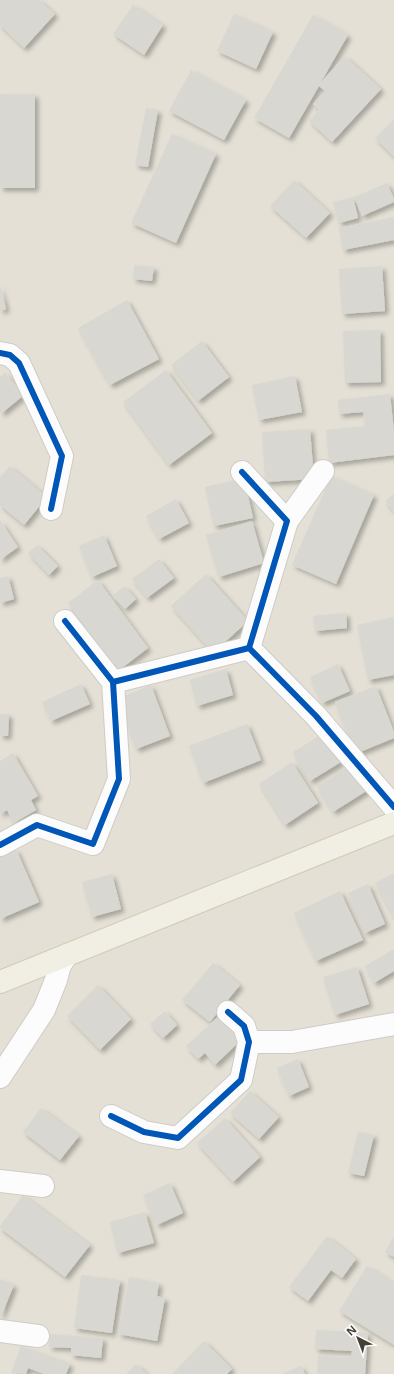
<svg xmlns="http://www.w3.org/2000/svg" width="394" height="1374" font-family="'Noto Sans',sans-serif">
	<defs>
		<filter id="shadow"><feDropShadow dx="3.5" dy="3.5" stdDeviation="2" flood-color="#0004"/></filter>
	</defs>
	<rect width="100%" height="100%" fill="#f0eee8"/>
	<rect fill="#e4e0d5" x="0" y="0" width="394" height="1374"/>
	<g fill="#d9d7d1" filter="url(#shadow)">
		<path d="M0,0H39L55,14L24,48L0,25Z"/>
		<path d="M133,5L163,25L144,55L113,34Z"/>
		<path d="M234,14L273,32L256,69L217,51Z"/>
		<path d="M313,15L348,35L321,82L345,56L381,89L332,142L309,121L319,110L313,104L325,91L319,86L289,138L254,118Z"/>
		<path d="M191,70L246,100L224,140L169,111Z"/>
		<rect x="0" y="94" width="35" height="94"/>
		<path d="M146,108L158,110L148,167L135,165Z"/>
		<path d="M394,119V157L375,138Z"/>
		<path d="M172,134L216,154L176,243L131,223Z"/>
		<path d="M294,180L330,213L306,238L270,206Z"/>
		<path d="M387,183L394,199V202L362,216L354,197Z"/>
		<path d="M353,197L358,218L339,223L333,202Z"/>
		<path d="M394,217V240L343,250L339,228Z"/>
		<path d="M134,265L154,267L152,281L133,279Z"/>
		<path d="M382,266L385,311L342,314L339,269Z"/>
		<path d="M0,285L6,309L0,311Z"/>
		<path d="M127,300L159,359L110,385L78,328Z"/>
		<path d="M380,330L381,382L345,383L343,331Z"/>
		<path d="M202,341L229,377L198,401L171,365Z"/>
		<path d="M166,370L212,433L169,465L123,402Z"/>
		<path d="M5,373L24,395L2,413L0,411V377Z"/>
		<path d="M295,376L302,412L259,420L252,385Z"/>
		<path d="M390,394L394,431V455L329,463L326,430L365,426L363,412L339,414L338,400Z"/>
		<path d="M310,429L314,479L265,482L262,432Z"/>
		<path d="M10,466L47,497L24,525L0,505V477Z"/>
		<path d="M331,476L374,495L336,584L292,565Z"/>
		<path d="M244,478L253,518L214,526L205,487Z"/>
		<path d="M394,494V512L385,501Z"/>
		<path d="M176,499L189,523L159,539L146,516Z"/>
		<path d="M0,520L18,547L0,560Z"/>
		<path d="M252,521L264,563L219,577L206,535Z"/>
		<path d="M104,535L117,566L92,577L79,546Z"/>
		<path d="M37,545L58,566L49,575L28,553Z"/>
		<path d="M159,559L174,578L147,598L132,579Z"/>
		<path d="M206,574L248,621L213,653L171,606Z"/>
		<path d="M8,576L14,599L0,603V578Z"/>
		<path d="M98,580L148,648L118,671L68,603Z"/>
		<path d="M124,586L136,599L125,609L113,596Z"/>
		<path d="M346,613L347,628L315,631L313,616Z"/>
		<path d="M394,617V675L368,680L357,625Z"/>
		<path d="M338,664L350,691L322,703L310,677Z"/>
		<path d="M226,669L233,695L197,706L190,680Z"/>
		<path d="M81,684L90,704L51,721L42,702Z"/>
		<path d="M151,685L170,736L136,749L117,699Z"/>
		<path d="M376,686L394,732V738L355,754L335,702Z"/>
		<path d="M0,714H9L8,736H0Z"/>
		<path d="M247,724L261,760L203,783L189,746Z"/>
		<path d="M324,733L341,762L310,781L293,752Z"/>
		<path d="M13,753L38,796L31,800L36,810L14,823L7,810L0,814V761Z"/>
		<path d="M292,762L318,803L285,825L259,784Z"/>
		<path d="M356,762L371,788L333,812L317,786Z"/>
		<path d="M16,849L39,902L0,919V856Z"/>
		<path d="M394,873V918L375,883Z"/>
		<path d="M112,874L121,909L92,917L82,882Z"/>
		<path d="M368,884L385,924L365,933L348,893Z"/>
		<path d="M340,891L363,940L316,961L294,913Z"/>
		<path d="M394,949V971L374,983L365,966Z"/>
		<path d="M213,963L240,985L210,1022L182,1000Z"/>
		<path d="M357,967L369,1004L335,1015L323,977Z"/>
		<path d="M98,985L131,1019L100,1050L67,1016Z"/>
		<path d="M165,1011L177,1025L163,1038L150,1024Z"/>
		<path d="M221,1014L243,1038L215,1065L205,1053L198,1059L186,1046Z"/>
		<path d="M298,1059L309,1087L289,1096L277,1068Z"/>
		<path d="M250,1091L279,1117L259,1139L230,1113Z"/>
		<path d="M41,1108L79,1136L60,1160L23,1132Z"/>
		<path d="M225,1118L260,1157L233,1182L197,1143Z"/>
		<path d="M358,1132L374,1135L364,1176L348,1173Z"/>
		<path d="M170,1183L183,1213L157,1225L143,1195Z"/>
		<path d="M23,1195L90,1245L65,1277L0,1228V1226Z"/>
		<path d="M145,1212L154,1243L118,1253L110,1222Z"/>
		<path d="M327,1236L356,1259L342,1278L331,1270L308,1301L289,1287Z"/>
		<path d="M394,1236V1257L385,1252Z"/>
		<path d="M367,1266L394,1283V1345L339,1311Z"/>
		<path d="M81,1275L120,1280L112,1333L74,1328Z"/>
		<path d="M129,1277L159,1283L157,1296L165,1298L157,1341L118,1334Z"/>
		<path d="M0,1279L14,1285L0,1319Z"/>
		<path d="M316,1330L368,1333L365,1374H317L318,1356L351,1357L352,1351L315,1349Z"/>
		<path d="M50,1334L103,1338L101,1358L71,1355V1348L49,1347Z"/>
		<path d="M204,1341L232,1369L227,1374H172Z"/>
		<path d="M21,1346L70,1364L66,1374H44L28,1368L26,1374L11,1373Z"/>
		<path d="M136,1364L147,1374H126Z"/>
		<path d="M301,1366L305,1374H282Z"/>
	</g>
	<g fill="none" stroke-linecap="round" stroke-linejoin="round">
		<g stroke="#ceccc6" stroke-width="24">
			<g id="minor">
				<path d="M0,353L10,355L19,363L62,456L51,509"/>
				<path d="M242,472L287,521L249,648"/>
				<path d="M287,521L323,471"/>
				<path d="M113,682L249,648L316,716L394,807"/>
				<path d="M0,845L37,825L93,844L119,779L113,682L65,621"/>
				<path d="M249,1042H292L394,1024"/>
				<path d="M0,1077L44,1010L56,980L60,965L67,955"/>
				<path d="M111,1116L144,1132L178,1138L241,1080L249,1042L244,1026L228,1012"/>
				<path d="M0,1181L43,1186"/>
				<path d="M0,1331L38,1336"/>
			</g>
		</g>
		<g stroke="#d2ccb5" stroke-width="24">
			<path id="major" d="M0,982L394,823"/>
		</g>
		<use href="#minor" stroke="#fdfcfc" stroke-width="22"/>
		<use href="#major" stroke="#f1eee3" stroke-width="22"/>
		<g stroke="#fff" stroke-width="8">
			<g id="cycleway">
				<path d="M0,353L10,355L19,363L62,456L51,509"/>
				<path d="M242,472L287,521L249,648"/>
				<path d="M113,682L249,648L316,716L394,807"/>
				<path d="M0,845L37,825L93,844L119,779L113,682L65,621"/>
				<path d="M111,1116L144,1132L178,1138L241,1080L249,1042L244,1026L228,1012"/>
			</g>
		</g>
		<use href="#cycleway" stroke="#0057b8" stroke-width="6"/>
	</g>
	<g transform="translate(358 1338) rotate(318)" stroke="#ffffff" stroke-width="3" paint-order="stroke">
	<path d="M0-3L7 15L0 10L-7 15Z" fill="#454035"/>
	<text y="-6" font-size="11" font-weight="bold" text-anchor="middle" fill="#454035">N</text>
	</g>
</svg>
